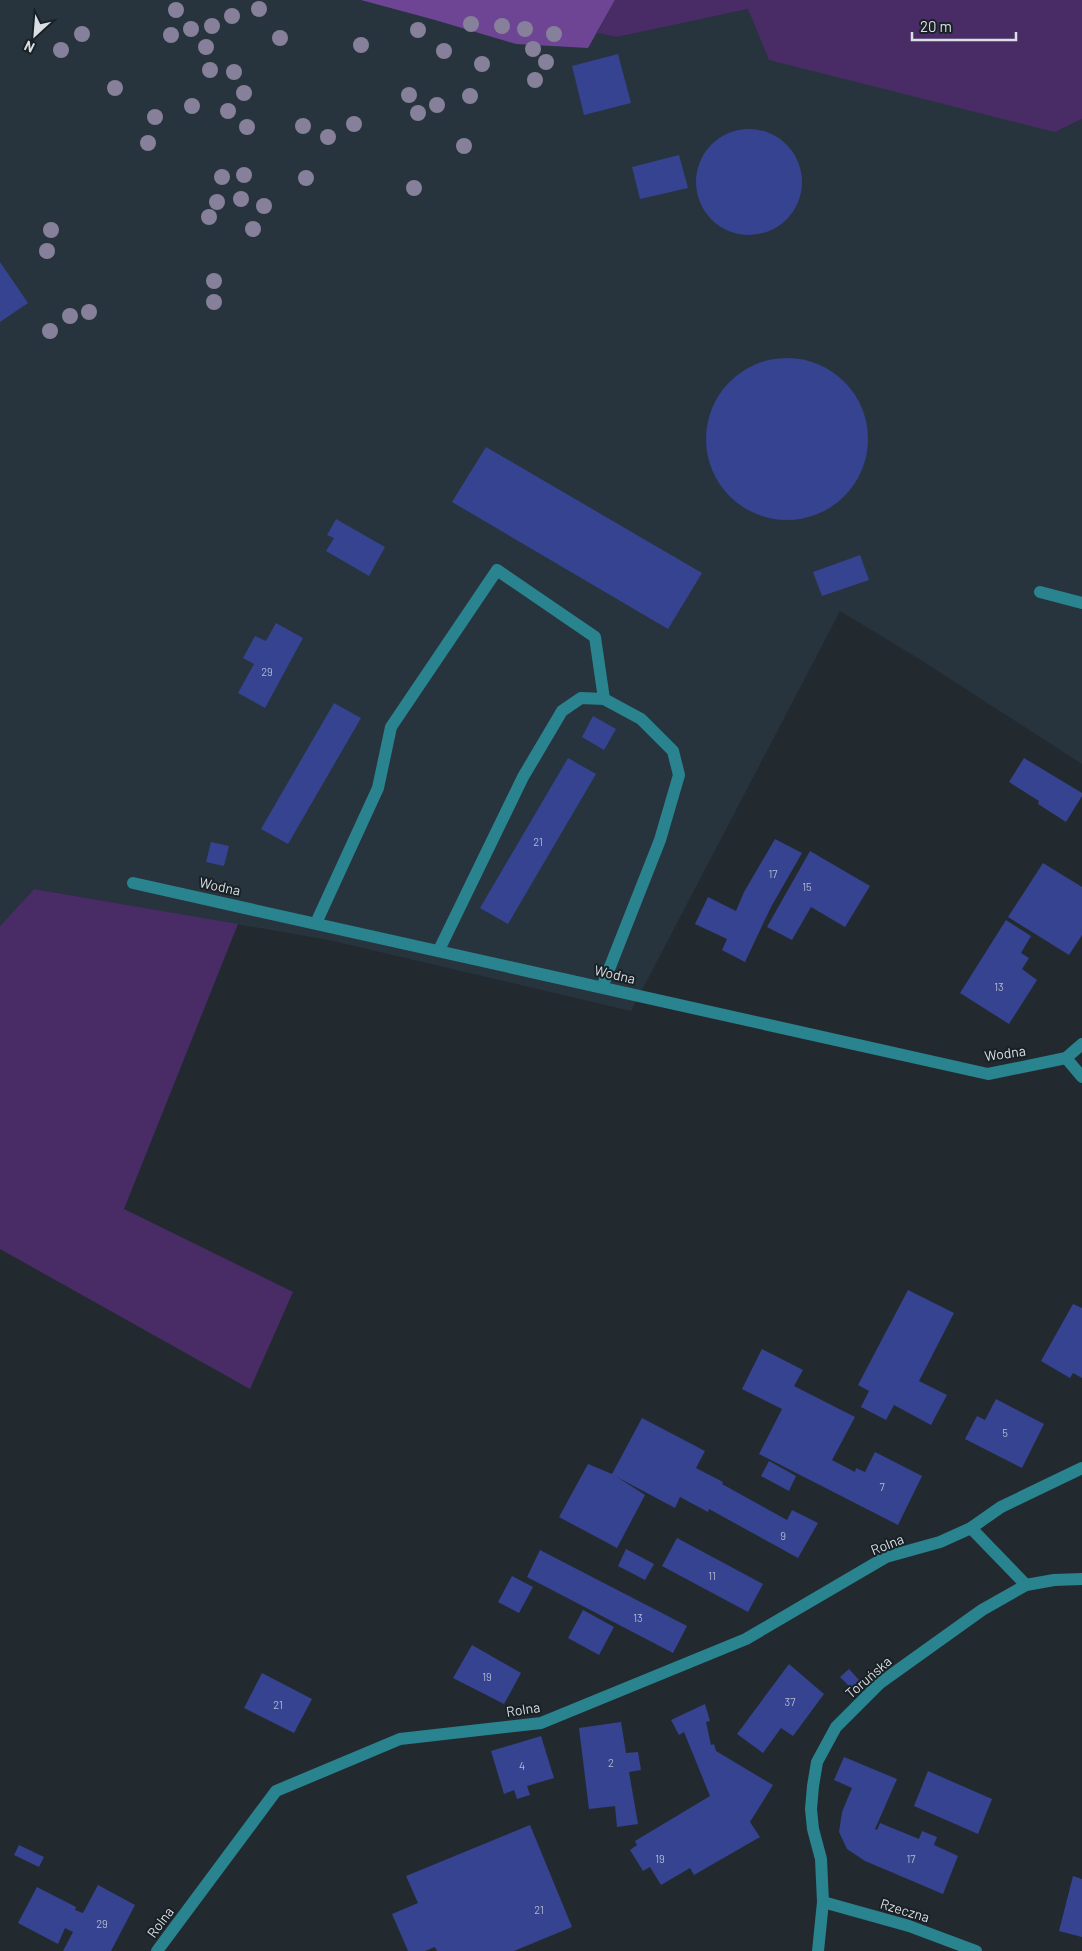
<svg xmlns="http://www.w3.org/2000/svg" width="1082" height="1951" font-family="Barlow,sans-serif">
	<rect width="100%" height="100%" fill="#222a30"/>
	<path fill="#27343e" d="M0,0H438L617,37L748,9L1055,132L1082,119V764L921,660L840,611L631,1011L329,940L34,889L0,926Z"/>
	<g fill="#492c66">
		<path d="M615,0H1082V119L1055,132L769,60L748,9L617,37L597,33Z"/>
		<path d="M34,889L238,924L124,1209L293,1292L250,1389L0,1249V926Z"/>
	</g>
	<path fill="#6d4594" d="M361,0H615L588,48L516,44L435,20Z"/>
	<g fill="#354390">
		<path d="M618,54L631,103L584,115L572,66Z"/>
		<circle cx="749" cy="182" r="53"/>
		<path d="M679,155L688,188L640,199L632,167Z"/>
		<path d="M0,262L28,303L0,322Z"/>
		<circle cx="787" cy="439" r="81"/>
		<path d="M486,447L702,573L668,629L452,502Z"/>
		<path d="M336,519L385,547L369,576L326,551L334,538L327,535Z"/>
		<path d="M860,555L869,580L822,596L813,572Z"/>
		<path d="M276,623L303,638L265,708L238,693L254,664L243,658L255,636L266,641Z"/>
		<path d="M334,703L361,718L288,844L261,829Z"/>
		<path d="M593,716L616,729L604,750L582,737Z"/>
		<path d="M568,758L596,774L508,924L480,908Z"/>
		<path d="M1024,758L1082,793V796L1066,822L1038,804L1039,801L1009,782Z"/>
		<path d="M775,839L802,853L771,907L745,962L722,950L727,939L695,924L708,897L736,911L744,892Z"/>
		<path d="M211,842L229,846L224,866L206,862Z"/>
		<path d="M810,851L870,886L845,927L811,907L792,940L767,927Z"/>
		<path d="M1043,863L1082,887V935L1069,955L1008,917Z"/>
		<path d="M1006,920L1031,936L1021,953L1029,958L1022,969L1037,980L1009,1024L960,993Z"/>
		<path d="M908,1290L954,1313L919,1381L947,1395L931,1425L894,1405L886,1420L861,1407L869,1391L858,1385Z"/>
		<path d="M1073,1304L1082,1308V1378L1073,1373L1070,1378L1041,1361Z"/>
		<path d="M762,1349L803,1370L794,1386L855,1417L832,1460L855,1472L856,1468L865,1472L875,1452L922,1476L898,1525L759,1454L782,1409L742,1389Z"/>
		<path d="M996,1399L1044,1424L1022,1468L965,1439L977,1416L985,1420Z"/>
		<path d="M642,1418L705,1451L696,1468L723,1482L722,1484L787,1520L792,1510L818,1523L798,1558L709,1509L708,1512L680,1497L675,1508L617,1477L645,1495L617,1548L559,1517L588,1464L612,1474Z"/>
		<path d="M769,1461L796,1476L789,1491L761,1476Z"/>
		<path d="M677,1538L763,1584L748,1612L662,1566Z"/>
		<path d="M626,1549L654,1564L645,1580L618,1566Z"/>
		<path d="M540,1550L687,1626L673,1653L527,1577Z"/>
		<path d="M512,1576L533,1587L519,1613L498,1602Z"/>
		<path d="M583,1610L614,1627L599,1655L568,1638Z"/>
		<path d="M472,1645L521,1673L504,1704L453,1678Z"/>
		<path d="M789,1664L824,1694L793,1736L781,1728L763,1753L737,1734Z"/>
		<path d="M849,1669L860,1681L852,1689L840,1677Z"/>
		<path d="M262,1673L312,1699L294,1733L244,1708Z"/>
		<path d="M705,1704L710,1721L706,1722L711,1745L714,1744L716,1751L773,1785L750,1822L760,1837L694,1875L690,1868L661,1885L650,1867L643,1871L630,1850L637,1845L635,1841L710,1796L684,1732L679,1735L671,1720Z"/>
		<path d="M621,1722L626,1753L638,1752L641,1770L629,1772L638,1824L617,1827L615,1806L589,1809L579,1728Z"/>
		<path d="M541,1736L554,1778L527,1786L530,1795L517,1799L514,1790L504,1794L491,1751Z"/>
		<path d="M844,1757L897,1779L875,1829L877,1830L880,1823L919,1839L922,1831L937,1837L934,1845L958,1856L943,1894L865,1861L847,1849L839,1832L842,1812L852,1788L834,1780Z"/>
		<path d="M928,1771L992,1799L978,1834L914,1806Z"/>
		<path d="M530,1825L572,1927L514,1951H437L435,1947L425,1951H408L392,1914L418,1903L406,1876Z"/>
		<path d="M19,1845L44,1857L39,1867L14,1855Z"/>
		<path d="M1073,1876L1082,1879V1937L1059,1931Z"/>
		<path d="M98,1885L135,1905L111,1951H63L73,1932L65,1928L58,1944L18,1923L37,1887L76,1907L75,1910L83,1913Z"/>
	</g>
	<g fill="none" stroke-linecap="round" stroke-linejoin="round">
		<g stroke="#29848f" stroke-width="12">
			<path d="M1040,592L1082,603"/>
			<path d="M133,883L988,1074L1066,1058L1082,1044"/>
			<path d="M316,923L378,788L391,727L497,570L595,637L604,699"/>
			<path d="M439,950L523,777L562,711L581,698L604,699L641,719L673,751L679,775L660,840L602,987"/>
			<path d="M1066,1058L1082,1077"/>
			<path d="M971,1528L1001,1507L1082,1468"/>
			<path d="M823,1902L909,1926L976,1951"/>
			<path d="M157,1951L276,1791L400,1739L541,1723L746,1639L886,1557L940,1542L971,1528L1026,1585"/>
			<path d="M818,1951L823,1902L821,1859L813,1829L811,1809L813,1786L817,1762L836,1727L880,1683L982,1610L1026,1585L1054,1580L1082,1579"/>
		</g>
	</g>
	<g fill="#87809a">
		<circle cx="259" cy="9" r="8"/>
		<circle cx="176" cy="10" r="8"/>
		<circle cx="232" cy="16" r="8"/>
		<circle cx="471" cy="24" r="8"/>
		<circle cx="212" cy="26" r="8"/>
		<circle cx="502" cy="26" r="8"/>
		<circle cx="191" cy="29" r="8"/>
		<circle cx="525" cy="29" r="8"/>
		<circle cx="418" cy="30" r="8"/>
		<circle cx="82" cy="34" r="8"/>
		<circle cx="554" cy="34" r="8"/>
		<circle cx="171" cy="35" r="8"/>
		<circle cx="280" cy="38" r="8"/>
		<circle cx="361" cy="45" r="8"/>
		<circle cx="206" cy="47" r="8"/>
		<circle cx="533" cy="49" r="8"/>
		<circle cx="61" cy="50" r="8"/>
		<circle cx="444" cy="51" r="8"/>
		<circle cx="546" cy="62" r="8"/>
		<circle cx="482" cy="64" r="8"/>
		<circle cx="210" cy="70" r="8"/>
		<circle cx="234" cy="72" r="8"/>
		<circle cx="535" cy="80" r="8"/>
		<circle cx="115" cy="88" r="8"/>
		<circle cx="244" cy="93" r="8"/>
		<circle cx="409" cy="95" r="8"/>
		<circle cx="470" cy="96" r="8"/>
		<circle cx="437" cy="105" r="8"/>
		<circle cx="192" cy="106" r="8"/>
		<circle cx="228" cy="111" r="8"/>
		<circle cx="418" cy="113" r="8"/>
		<circle cx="155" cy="117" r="8"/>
		<circle cx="354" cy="124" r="8"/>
		<circle cx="303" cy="126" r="8"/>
		<circle cx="247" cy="127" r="8"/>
		<circle cx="328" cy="137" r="8"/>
		<circle cx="148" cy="143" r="8"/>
		<circle cx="464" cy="146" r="8"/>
		<circle cx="244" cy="175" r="8"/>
		<circle cx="222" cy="177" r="8"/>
		<circle cx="306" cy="178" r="8"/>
		<circle cx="414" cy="188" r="8"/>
		<circle cx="241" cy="199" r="8"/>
		<circle cx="217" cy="202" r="8"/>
		<circle cx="264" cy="206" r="8"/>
		<circle cx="209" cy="217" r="8"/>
		<circle cx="253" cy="229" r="8"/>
		<circle cx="51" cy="230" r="8"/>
		<circle cx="47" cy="251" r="8"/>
		<circle cx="214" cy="281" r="8"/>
		<circle cx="214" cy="302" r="8"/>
		<circle cx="89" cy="312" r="8"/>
		<circle cx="70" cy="316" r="8"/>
		<circle cx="50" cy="331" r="8"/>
	</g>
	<g text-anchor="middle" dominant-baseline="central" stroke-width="4" stroke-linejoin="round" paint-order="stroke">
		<g font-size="11" fill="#b0b8ce">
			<text x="267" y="671">29</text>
			<text x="538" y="841">21</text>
			<text x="773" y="873">17</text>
			<text x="807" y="886">15</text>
			<text x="999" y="986">13</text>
			<text x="1005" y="1432">5</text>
			<text x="882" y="1486">7</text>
			<text x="783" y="1535">9</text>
			<text x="712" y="1575">11</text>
			<text x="638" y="1617">13</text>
			<text x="487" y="1676">19</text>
			<text x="790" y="1701">37</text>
			<text x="278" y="1704">21</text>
			<text x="611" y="1762">2</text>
			<text x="522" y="1765">4</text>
			<text x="660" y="1858">19</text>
			<text x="911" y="1858">17</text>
			<text x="539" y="1909">21</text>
			<text x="102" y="1923">29</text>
		</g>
		<g font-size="14" fill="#d9dfe3" stroke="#192126">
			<text transform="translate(220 886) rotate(12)">Wodna</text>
			<text transform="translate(615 974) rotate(13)">Wodna</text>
			<text transform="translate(1005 1053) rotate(-8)">Wodna</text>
			<text transform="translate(887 1544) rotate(-22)">Rolna</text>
			<text transform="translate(868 1677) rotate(-41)">Toruńska</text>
			<text transform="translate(523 1709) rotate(-9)">Rolna</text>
			<text transform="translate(905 1910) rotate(17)">Rzeczna</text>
			<text transform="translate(160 1922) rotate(-53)">Rolna</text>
		</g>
	</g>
	<g transform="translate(35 35) rotate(206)" stroke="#192126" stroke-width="4" paint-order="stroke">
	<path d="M0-4L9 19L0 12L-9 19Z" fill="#d9dfe3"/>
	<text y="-8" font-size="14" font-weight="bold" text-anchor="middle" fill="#d9dfe3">N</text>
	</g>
	<path d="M912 32v8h104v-8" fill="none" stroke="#d9dfe3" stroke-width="2.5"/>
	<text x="920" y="32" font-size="15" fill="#d9dfe3" stroke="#192126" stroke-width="4" paint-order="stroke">20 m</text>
</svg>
